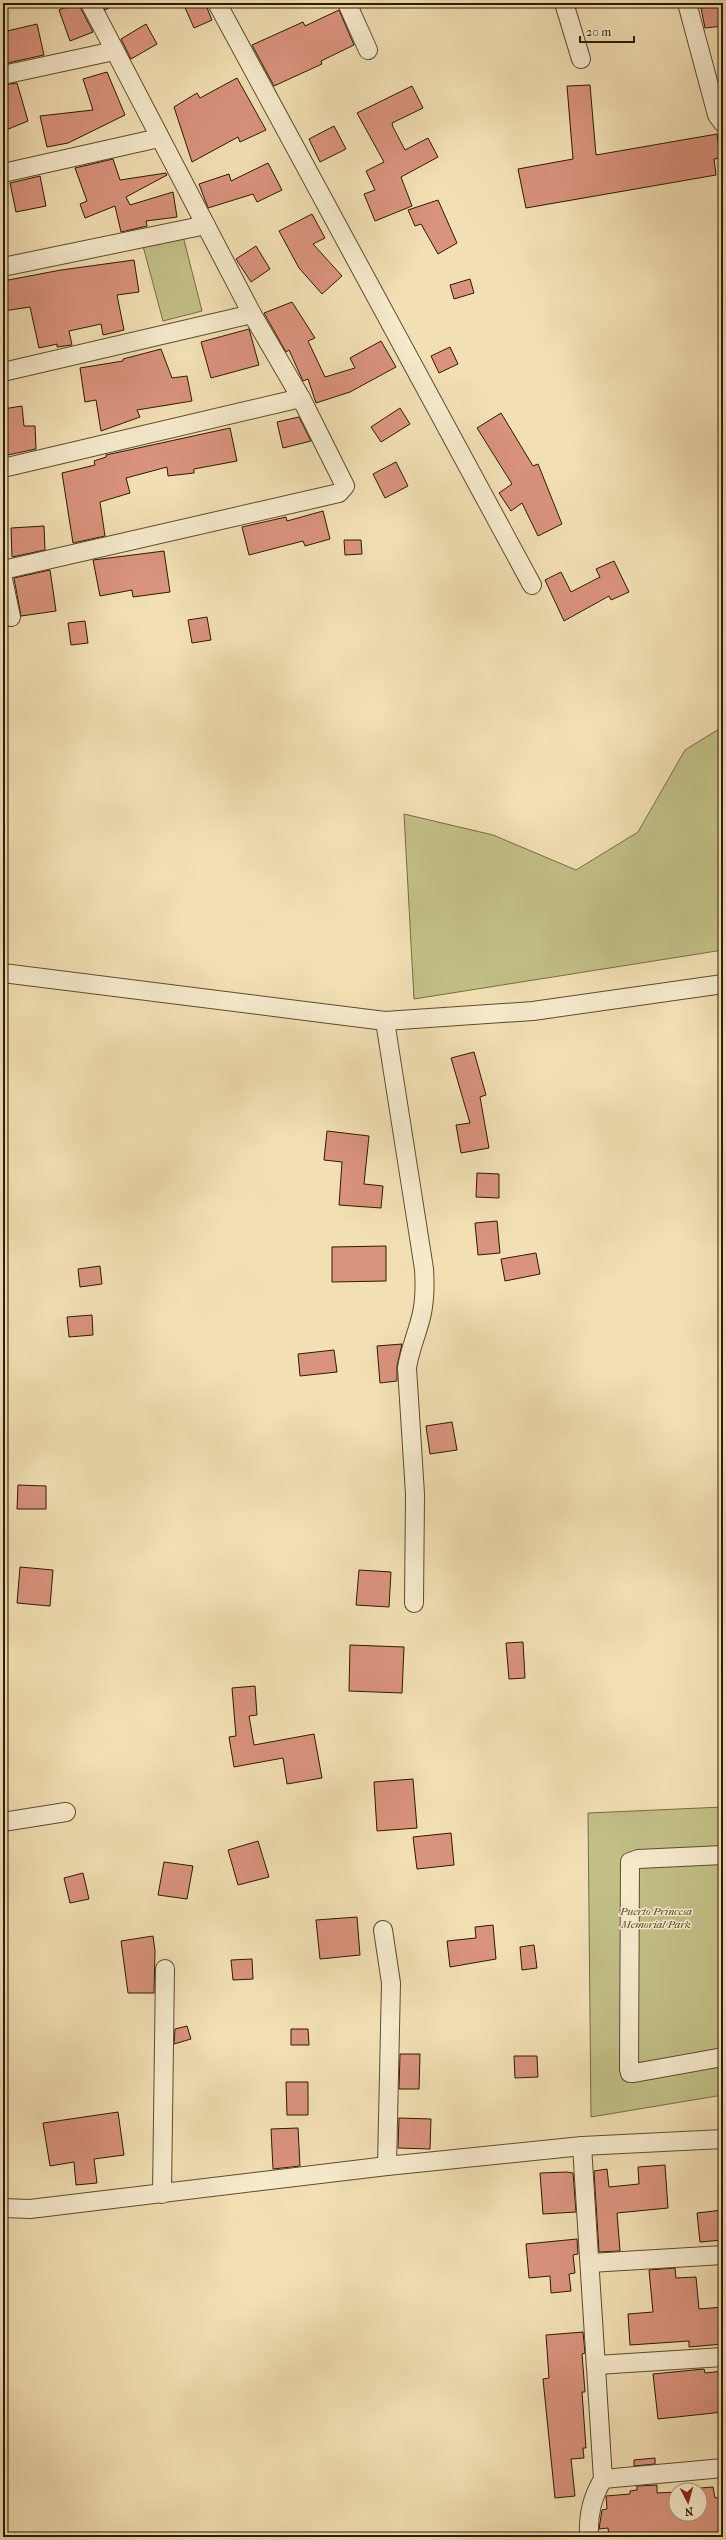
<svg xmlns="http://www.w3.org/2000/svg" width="726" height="2540" font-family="'IM FELL French Canon',serif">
	<rect width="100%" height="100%" fill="#f2e0b4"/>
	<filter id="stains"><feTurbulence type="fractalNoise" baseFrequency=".005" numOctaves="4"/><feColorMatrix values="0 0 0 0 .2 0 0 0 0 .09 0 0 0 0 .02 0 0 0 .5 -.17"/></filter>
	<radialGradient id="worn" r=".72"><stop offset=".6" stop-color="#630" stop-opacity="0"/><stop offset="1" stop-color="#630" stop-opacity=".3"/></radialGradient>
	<g fill="#c2c087" stroke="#776d44">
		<path d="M183,236L202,311L163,321L143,246Z"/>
		<path d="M719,729H723V950L414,999L404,814L493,835L576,870L638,832L685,750Z"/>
		<path d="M723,1807V2095L591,2117L588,1813Z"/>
	</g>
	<g fill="#da937e" stroke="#2c1a00">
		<path d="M78,3L93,32L70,41L59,10Z"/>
		<path d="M102,3H118L105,10Z"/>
		<path d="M183,3H205L212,20L194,28Z"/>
		<path d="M723,5V26L705,28L701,8Z"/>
		<path d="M339,10L354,45L321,61L322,64L274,86L252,45L303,22L305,26Z"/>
		<path d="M37,24L44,55L3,64V32Z"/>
		<path d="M146,24L157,44L131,59L121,39Z"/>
		<path d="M107,72L125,115L68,143L47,147L40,116L93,110L83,79Z"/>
		<path d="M237,78L266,130L240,142L238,137L192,162L174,107L197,93L200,98Z"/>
		<path d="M17,83L28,121L6,130L3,122V85Z"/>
		<path d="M590,85L596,155L717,134L721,158L714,159L716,175L526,208L518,169L573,159L567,86Z"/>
		<path d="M412,86L423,108L392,123L393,127L405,150L428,138L438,157L401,177L412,206L375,221L364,194L375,190L366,171L384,162L357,113Z"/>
		<path d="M334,126L346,149L320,162L309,139Z"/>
		<path d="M113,159L120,180L166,173L167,175L126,197L130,205L173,192L177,217L146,221L147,226L121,232L115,206L85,218L80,204L87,201L75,168Z"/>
		<path d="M268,163L282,190L257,202L253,194L208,208L199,184L229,174L231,181Z"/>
		<path d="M40,176L46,206L16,212L10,183Z"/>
		<path d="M438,200L457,243L438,254L421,224L415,226L408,210Z"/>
		<path d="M312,214L325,238L313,244L342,276L322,294L299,268L279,231Z"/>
		<path d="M256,246L270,269L251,282L236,259Z"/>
		<path d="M134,260L139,292L117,295L124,330L103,335L101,324L69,331L72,345L57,347V344L39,348L30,307L3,311V281L61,270Z"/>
		<path d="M470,279L474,293L454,299L450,285Z"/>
		<path d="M292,302L315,338L308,341L325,377L355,368L350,358L381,341L396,367L350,392L316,403L308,379L303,381L289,350L286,352L264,313Z"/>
		<path d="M249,329L259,365L211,378L201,342Z"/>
		<path d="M450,347L458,364L439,373L431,356Z"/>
		<path d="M161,349L172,378L187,376L192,401L137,410L140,417L101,431L96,400L85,402L80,368L123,361V359Z"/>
		<path d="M22,406L24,426H35L36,449L3,456V409Z"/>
		<path d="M400,408L410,424L381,442L371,427Z"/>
		<path d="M501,413L533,466L538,464L562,524L538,536L522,503L511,511L499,493L512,484L477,428Z"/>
		<path d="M299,417L311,441L283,448L277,422Z"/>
		<path d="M230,428L237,461L194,469V473L168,476L167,467L126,478L130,493L100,502L105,536L73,543L62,473L95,465L94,461L106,457V455Z"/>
		<path d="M396,462L408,486L385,498L373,474Z"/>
		<path d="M323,511L330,539L305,546L303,541L249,555L242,527L286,517L287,521Z"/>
		<path d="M44,526L45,550L12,557L11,528Z"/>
		<path d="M344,540H361L362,554L345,555Z"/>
		<path d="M164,551L170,592L133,597L132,590L100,596L93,560Z"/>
		<path d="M614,561L629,592L611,600L609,596L564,621L545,580L561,572L571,592L600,577L596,569Z"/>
		<path d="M50,570L56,611L21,616L14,578Z"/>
		<path d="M207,617L211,640L192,643L188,620Z"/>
		<path d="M85,621L88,643L71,645L68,623Z"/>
		<path d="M474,1052L486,1095L480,1097L489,1148L461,1153L456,1125L470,1123L451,1058Z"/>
		<path d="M327,1131L369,1136L364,1184L383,1186L381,1208L339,1205L342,1162L324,1160Z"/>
		<path d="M477,1173L499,1174V1198L476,1197Z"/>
		<path d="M497,1221L500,1253L478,1255L475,1223Z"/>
		<path d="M386,1246V1281L332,1282V1247Z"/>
		<path d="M536,1253L540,1274L505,1281L501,1259Z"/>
		<path d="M100,1266L102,1284L80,1287L78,1269Z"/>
		<path d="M92,1315L93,1335L69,1337L67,1317Z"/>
		<path d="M402,1344L397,1366V1381L380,1383L377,1346Z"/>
		<path d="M334,1350L337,1372L300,1376L298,1354Z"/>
		<path d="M452,1422L457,1450L430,1454L426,1426Z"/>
		<path d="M18,1485L46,1486V1509H17Z"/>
		<path d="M20,1567L53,1570L50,1606L17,1603Z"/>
		<path d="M359,1570L391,1572L389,1607L356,1605Z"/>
		<path d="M523,1642L525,1678L509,1679L506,1643Z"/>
		<path d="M350,1645L404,1647L402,1693L349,1691Z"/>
		<path d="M255,1686L257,1715L249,1716L254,1745L314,1734L322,1778L287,1784L283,1758L234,1767L229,1737L236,1736L232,1688Z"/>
		<path d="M413,1779L417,1828L377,1831L374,1782Z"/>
		<path d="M451,1833L454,1865L417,1869L413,1837Z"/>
		<path d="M258,1841L269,1877L238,1885L228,1850Z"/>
		<path d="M164,1862L193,1866L187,1899L158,1895Z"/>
		<path d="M83,1873L89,1899L70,1903L64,1878Z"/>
		<path d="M357,1917L360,1955L320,1959L316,1920Z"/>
		<path d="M493,1925L496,1959L450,1967L447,1941L476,1938L475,1927Z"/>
		<path d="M153,1936L155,1951L154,1993H128L121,1941Z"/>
		<path d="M534,1945L537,1968L522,1970L520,1947Z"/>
		<path d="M252,1959L253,1979L233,1980L231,1960Z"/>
		<path d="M187,2026L191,2039L174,2044L175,2029Z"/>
		<path d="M291,2029H308L309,2045H291Z"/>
		<path d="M400,2054H420L419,2089H399Z"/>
		<path d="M514,2056H537L538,2077L515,2078Z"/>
		<path d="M286,2082H308V2115H287Z"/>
		<path d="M118,2112L124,2155L94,2159L97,2183L76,2185L74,2162L50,2166L43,2123Z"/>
		<path d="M399,2118L431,2119L430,2149L398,2148Z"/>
		<path d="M298,2128L300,2166L273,2169L271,2129Z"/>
		<path d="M665,2165L668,2208L617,2213L620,2251L599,2252L594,2171L607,2169L609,2187L639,2184L638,2167Z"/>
		<path d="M567,2172L573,2173L576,2212L543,2214L540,2173Z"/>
		<path d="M722,2210L723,2240L700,2242L697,2213Z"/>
		<path d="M577,2239L578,2254L573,2255L575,2273L569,2274L571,2291L551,2293L550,2276L529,2278L526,2244Z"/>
		<path d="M675,2268L676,2278L696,2277L699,2309L723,2307V2344L689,2347V2341L630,2345L628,2314L653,2312L649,2270Z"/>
		<path d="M583,2332L585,2353L582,2354L585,2392H582L586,2448H583L584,2458L571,2459L575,2496L555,2498L543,2379L549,2378L546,2335Z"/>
		<path d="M704,2369L705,2373L723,2371V2412L658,2419L653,2374Z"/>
		<path d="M655,2458V2464L634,2466V2460Z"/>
		<path d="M657,2485V2493L676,2492V2514H700V2490L688,2489L713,2487L715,2498L723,2497V2537H609L608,2528L599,2529L602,2510L607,2509L606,2496L630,2494V2491L637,2490V2486Z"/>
	</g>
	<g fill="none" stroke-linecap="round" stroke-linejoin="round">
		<g stroke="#5e4c2d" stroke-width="20">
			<g id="minor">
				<path d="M217,3L532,585"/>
				<path d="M347,3L368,50"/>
				<path d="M564,3L581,59"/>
				<path d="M687,3L717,115L723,123"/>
				<path d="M3,75L114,51"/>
				<path d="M3,173L159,138"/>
				<path d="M3,267L206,225"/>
				<path d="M3,372L252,314"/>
				<path d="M3,468L301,398"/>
				<path d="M3,570L339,493L345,486L301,398L252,314L90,3"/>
				<path d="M3,579L11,617"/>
				<path d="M3,973L385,1021L533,1011L723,984"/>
				<path d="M385,1021L424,1269C425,1284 425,1298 422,1313C418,1332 410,1348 407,1368L415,1494L414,1603"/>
				<path d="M3,1822L66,1812"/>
				<path d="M723,1855L638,1859L630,1862L629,2069L630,2073H634L723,2057"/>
				<path d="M383,1930L391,1983L387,2166"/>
				<path d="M582,2146L603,2479C592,2498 588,2514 589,2537"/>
				<path d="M162,2194L165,1969"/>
				<path d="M3,2208L30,2209L387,2166L582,2146L723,2139"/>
				<path d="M590,2263L723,2255"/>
				<path d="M597,2365L723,2357"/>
				<path d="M603,2479L723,2468"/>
			</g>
		</g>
		<use href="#minor" stroke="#f7ebce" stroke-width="18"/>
	</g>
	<g text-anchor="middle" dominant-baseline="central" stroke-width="3" stroke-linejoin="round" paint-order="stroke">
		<g font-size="11" font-style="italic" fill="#594c28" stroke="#f7ebce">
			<text x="656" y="1911">Puerto Princesa<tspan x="656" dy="13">Memorial Park</tspan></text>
		</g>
	</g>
	<rect width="726" height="2540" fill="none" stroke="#f2e0b4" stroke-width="16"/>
	<rect x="4" y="4" width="718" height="2532" fill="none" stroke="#2c1a00" stroke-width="2"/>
	<rect x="8" y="8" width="710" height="2524" fill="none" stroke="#2c1a00"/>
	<g transform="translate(688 2502) rotate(174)"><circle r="19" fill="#f7ebce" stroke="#a6977c"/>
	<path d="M0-3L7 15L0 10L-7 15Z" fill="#8f2418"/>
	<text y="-6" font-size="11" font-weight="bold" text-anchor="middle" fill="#2c1a00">N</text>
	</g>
	<path d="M580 36v6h54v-6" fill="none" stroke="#2c1a00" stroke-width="2"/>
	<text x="586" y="36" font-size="12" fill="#2c1a00" stroke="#f7ebce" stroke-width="3" paint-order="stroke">20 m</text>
	<rect width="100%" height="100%" filter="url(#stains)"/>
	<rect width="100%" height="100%" fill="url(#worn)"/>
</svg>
